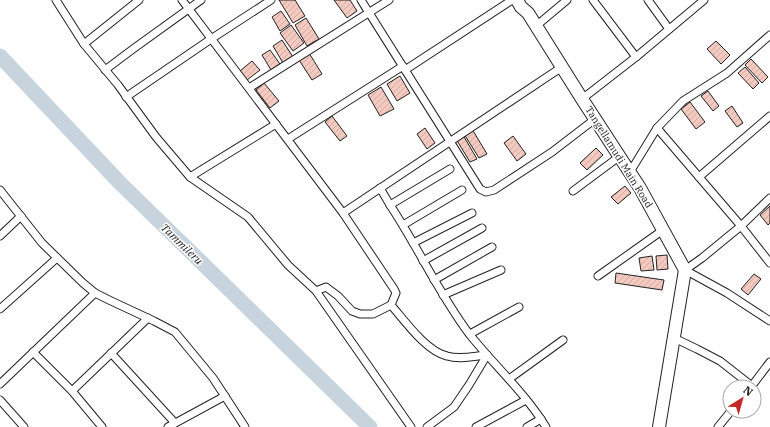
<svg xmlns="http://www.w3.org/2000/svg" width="770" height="427" font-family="'IBM Plex Serif',serif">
	<defs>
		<pattern id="building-hatch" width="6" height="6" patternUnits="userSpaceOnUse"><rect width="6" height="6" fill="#f3c9c0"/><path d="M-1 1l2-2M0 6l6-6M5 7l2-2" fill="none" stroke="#d0aca5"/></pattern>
	</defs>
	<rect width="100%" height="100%" fill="#fff"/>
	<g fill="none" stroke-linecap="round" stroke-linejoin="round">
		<path stroke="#c7d3dd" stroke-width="15" d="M0,56L119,182L370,427"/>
	</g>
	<g fill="url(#building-hatch)" stroke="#222">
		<path d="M279,0H295L305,16L293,23Z"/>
		<path d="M334,0H350L357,11L347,18Z"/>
		<path d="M281,11L290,24L280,31L272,17Z"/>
		<path d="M306,18L319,39L307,46L295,25Z"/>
		<path d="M291,25L304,43L293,51L280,33Z"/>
		<path d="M282,40L293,57L283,63L273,46Z"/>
		<path d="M716,41L730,55L721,64L707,49Z"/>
		<path d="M270,50L280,64L271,70L262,55Z"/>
		<path d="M309,53L322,74L312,80L299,60Z"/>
		<path d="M751,59L768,77L762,83L745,65Z"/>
		<path d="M252,61L260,70L247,80L240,71Z"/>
		<path d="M745,67L759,83L753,89L738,73Z"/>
		<path d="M400,76L410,93L397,101L387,84Z"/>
		<path d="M264,83L279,101L270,108L256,90Z"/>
		<path d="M381,87L394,109L380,116L368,95Z"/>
		<path d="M708,91L719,106L713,111L701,96Z"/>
		<path d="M690,102L705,122L696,129L681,109Z"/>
		<path d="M732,106L743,123L737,127L725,111Z"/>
		<path d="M332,116L347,136L340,141L325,122Z"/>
		<path d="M425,128L435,143L427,149L417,134Z"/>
		<path d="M472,129L487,154L479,158L464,134Z"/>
		<path d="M463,135L477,159L470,162L456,139Z"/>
		<path d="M513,136L526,154L517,161L504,143Z"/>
		<path d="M596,148L603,155L587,170L580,163Z"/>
		<path d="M625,186L631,193L618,204L611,197Z"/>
		<path d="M770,206V223L768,225L760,215Z"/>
		<path d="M667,255L668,269L657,270L656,256Z"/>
		<path d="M652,256L654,270L641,271L639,258Z"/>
		<path d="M616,273L664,280L662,290L615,283Z"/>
		<path d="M754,274L761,279L748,295L741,289Z"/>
	</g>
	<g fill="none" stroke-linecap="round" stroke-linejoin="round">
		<g stroke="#222" stroke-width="9">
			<g id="minor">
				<path d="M56,0L84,44L118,85L156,137L190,177L248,217L288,265L316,291"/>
				<path d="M182,0L343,213L394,289L396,293L391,305"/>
				<path d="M361,0L480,189L486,192L494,190L552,152L595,119"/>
				<path d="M593,0L636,57"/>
				<path d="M648,0L669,29"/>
				<path d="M536,26L567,0"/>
				<path d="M84,44L139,0"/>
				<path d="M105,70L133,49L201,0"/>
				<path d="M405,70L512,0"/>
				<path d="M249,88L389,0"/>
				<path d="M126,97L211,39L271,0"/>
				<path d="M582,99L636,57L704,0"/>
				<path d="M657,128L741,226L770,198"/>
				<path d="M288,139L403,66"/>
				<path d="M450,169L390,205C418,247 439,294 470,335C495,366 525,393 546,427"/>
				<path d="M630,172L657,128L683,101L727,73L770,35"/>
				<path d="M190,177L276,124"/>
				<path d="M699,177L770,116"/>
				<path d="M380,188L390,205"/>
				<path d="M0,190L42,243L83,283L95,293L109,300L154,321L175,332L213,378L245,427"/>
				<path d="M573,191L620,156"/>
				<path d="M343,213L562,67"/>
				<path d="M403,225L462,190"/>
				<path d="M0,236L21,216"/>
				<path d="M413,243L472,213"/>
				<path d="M423,261L482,228"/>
				<path d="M770,263L741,226L702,258L685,270L727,293L770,321"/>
				<path d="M598,276L663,230"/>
				<path d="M434,280L492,247"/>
				<path d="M443,295L501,270"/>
				<path d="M0,309L57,258"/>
				<path d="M470,334L519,307"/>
				<path d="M674,338L697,349L720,361L752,386"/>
				<path d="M33,352L72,391L102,427"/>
				<path d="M111,353L175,423"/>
				<path d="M509,379L563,340"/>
				<path d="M0,384L95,293"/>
				<path d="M751,387L770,362"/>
				<path d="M72,391L148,318"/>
				<path d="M0,400L24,427"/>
				<path d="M168,427L225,396"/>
				<path d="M411,427L316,291L326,287L338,296L352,311L360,314H373L391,305C405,321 426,351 447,356C460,360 474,356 487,355"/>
				<path d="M427,427L454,407L469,385L487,355"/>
				<path d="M476,427L526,400"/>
				<path d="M527,427L541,419"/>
				<path d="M718,427L731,411"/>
			</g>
		</g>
		<g stroke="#222" stroke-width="14">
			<path id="primary" d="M517,0L521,7L528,13L582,99L640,188L685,270L659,427"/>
		</g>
		<use href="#minor" stroke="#fff" stroke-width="7"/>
		<use href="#primary" stroke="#fff" stroke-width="12"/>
	</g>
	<g text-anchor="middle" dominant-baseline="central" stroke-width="3" stroke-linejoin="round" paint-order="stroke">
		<g font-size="10" fill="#222" stroke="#fff">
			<text transform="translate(619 157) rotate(58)">Tangellamudi Main Road</text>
		</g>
		<g font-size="11" font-style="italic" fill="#222" stroke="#fff">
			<text transform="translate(182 244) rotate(44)">Tammileru</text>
		</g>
	</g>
	<g transform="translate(742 399) rotate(37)"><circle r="19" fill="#ffffff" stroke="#a7a7a7"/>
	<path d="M0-3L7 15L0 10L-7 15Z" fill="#c62828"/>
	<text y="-6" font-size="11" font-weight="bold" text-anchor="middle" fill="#222222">N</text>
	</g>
</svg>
